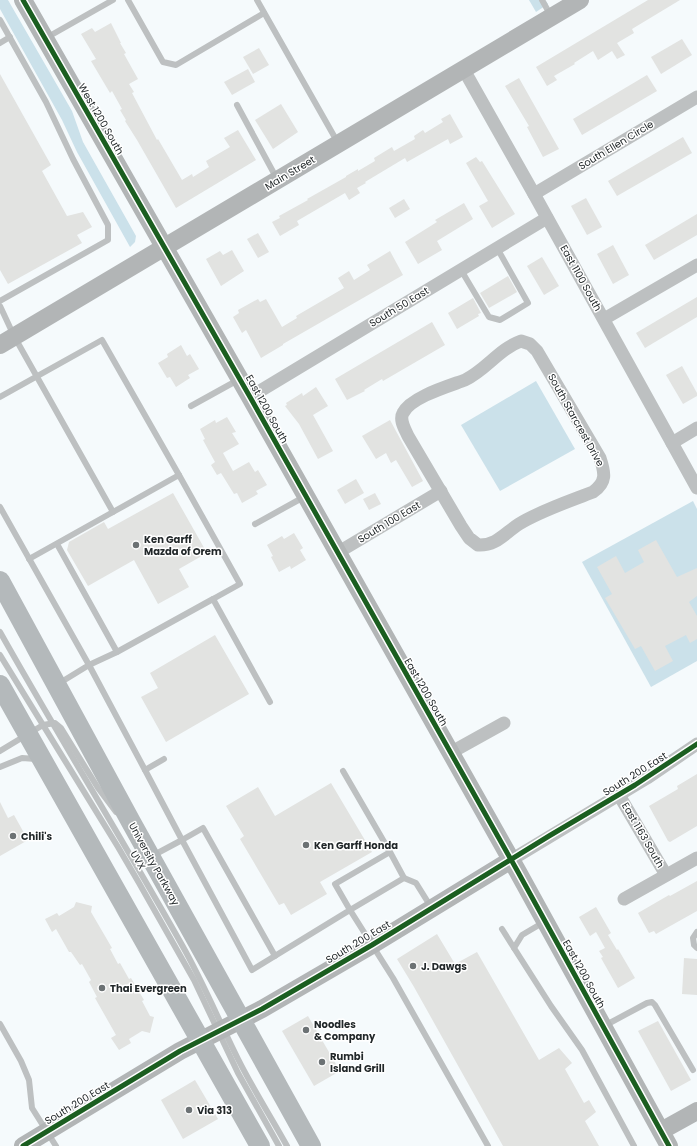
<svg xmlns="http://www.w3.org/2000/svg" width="697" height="1146" font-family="Poppins,sans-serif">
	<rect width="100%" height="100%" fill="#f5fafc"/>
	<g fill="#cbe1ea">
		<path d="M0,0H8L72,111L83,142L136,236L135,242L130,247L77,152L62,120L0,9Z"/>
		<path d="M529,0H545L548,4L536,12Z"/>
		<path d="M536,381L575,449L500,491L461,425Z"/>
		<path d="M693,501L697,509V661L651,687L582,562Z"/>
	</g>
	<g fill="#e2e3e1">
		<path d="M648,0H680L632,29L634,33L617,43L625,55L617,59L612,51L598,60L593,51L574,63L575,64L554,76L557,80L547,86L536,67Z"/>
		<path d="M111,23L121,43H120L126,53L124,54L138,79L129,84L134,92L132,93L157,140L158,139L182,180L192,174L193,177L209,167L206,161L230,147L224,138L238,130L256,160L176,208L137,140L125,121L126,120L120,110L122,109L112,91L110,93L91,61L96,59L81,34L92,28L95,32Z"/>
		<path d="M682,39L692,55L661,74L651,57Z"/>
		<path d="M259,48L269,65L253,74L243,57Z"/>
		<path d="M248,69L255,82L232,95L224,82Z"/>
		<path d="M0,74L51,165L42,171L67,216L83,212L92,227L77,235L82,243L8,284L0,270Z"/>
		<path d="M647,75L657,91L582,135L573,119Z"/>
		<path d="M519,78L559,149L543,157L527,127L529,126L505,86Z"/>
		<path d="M281,104L298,132L273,149L255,120Z"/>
		<path d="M450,114L463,137L450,144L448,139L407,162L405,158L365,182L366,183L357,188L360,193L349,200L345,193L297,221L299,225L280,236L272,222L280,218L279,216L308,200L307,199L346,177V176L358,169V171L375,161L374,158L392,147L394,151L415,139L414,136L423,130L425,133L443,122L441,119Z"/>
		<path d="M683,137L692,153L617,196L608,181Z"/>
		<path d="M476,157L480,162L482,161L515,214L492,228L479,206L488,201L466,163Z"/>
		<path d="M586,198L602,227L587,235L571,206Z"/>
		<path d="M404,199L410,209L395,218L389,208Z"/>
		<path d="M464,203L473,219L437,241L442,250L418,264L405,242L437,222L435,220Z"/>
		<path d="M697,214V235L654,260L645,245Z"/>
		<path d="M258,233L269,252L258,258L247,239Z"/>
		<path d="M613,245L629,275L613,284L597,254Z"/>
		<path d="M232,250L244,271L221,286L206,259L220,251L223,255Z"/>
		<path d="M390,251L403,275L283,344V345L261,358L246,330L242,333L233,317L239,313L238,310L258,299L260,302L266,299L282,327L297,318L296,316L344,288L338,278L349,271L354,280L370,270L367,265Z"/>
		<path d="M542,257L559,286L544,295L527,266Z"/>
		<path d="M508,276L517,292L489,308L480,293Z"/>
		<path d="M697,297V317L645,348L636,333Z"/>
		<path d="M473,298L481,313L478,314L479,316L457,329L448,313Z"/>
		<path d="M432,322L445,345L383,381L382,379L364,390L365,391L347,400L335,379Z"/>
		<path d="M181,345L187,356L190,354L199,369L188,375L190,378L176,387L170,377L167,378L158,363L168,357L167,354Z"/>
		<path d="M682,366L697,393V396L683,404L666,375Z"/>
		<path d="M316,387L328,406L313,415L333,451L318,459L299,424L285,406L287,405L286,403L302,393L303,396Z"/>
		<path d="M227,417L236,432L232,433L239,444L223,453L233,471L249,462L255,472L258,470L267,485L256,491L258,494L242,503L237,493L234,494L221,473L217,475L211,465L215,462L203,440L205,439L200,429L215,420L216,423Z"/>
		<path d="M390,420L423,481L412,487L396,460L391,463L386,453L376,459L362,436Z"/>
		<path d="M356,479L364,493L345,504L337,490Z"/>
		<path d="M173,493L207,553L179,569L189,587L158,604L134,560L88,586L67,550L69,542L104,522L108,529Z"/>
		<path d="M375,493L381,504L369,510L363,499Z"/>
		<path d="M294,533L303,548L300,550L306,560L291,569L290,566L279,572L271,557L273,556L267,545L282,536L284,539Z"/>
		<path d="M656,540L677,577L697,568V596L689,602L697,616V639L690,643L686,635L665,646L673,661L655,671L641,646L635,649L605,598L612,594L597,567L616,556L625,573L644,562L638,550Z"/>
		<path d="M215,635L249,694L166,742L141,697L158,688L150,673Z"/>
		<path d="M697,774V826L670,842L668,841L649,806L678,789L677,786Z"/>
		<path d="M331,783L372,852L320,882L327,894L291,915L284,903L279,905L240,839L244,836L226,806L258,787L275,816Z"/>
		<path d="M0,802L8,818L14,815L28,840L0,856Z"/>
		<path d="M697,881V911L656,934L654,931L649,933L638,913L669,895L670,896Z"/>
		<path d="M76,902L92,906L91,912L112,948L110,949L118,964L120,963L129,979L131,978L144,1000L142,1001L150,1016L154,1017L150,1033L142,1031L129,1039L131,1043L119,1050L111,1038L116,1035L95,998L97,997L89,982L91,980L82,964L80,965L71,952H69L56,929L52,932L45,919L57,913L59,916L74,907Z"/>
		<path d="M596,907L611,933L608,935L617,950L618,949L635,978L618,988L601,958L603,957L599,951L605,948L596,932L590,936L579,917Z"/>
		<path d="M437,934L455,964L477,952L539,1060L559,1048L572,1063L565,1069L584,1103L589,1100L596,1112L585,1121L599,1146H503L414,987L397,959Z"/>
		<path d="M684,958L697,959V995L682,994Z"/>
		<path d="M308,1016L340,1071L314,1086L282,1031Z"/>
		<path d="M658,1021L691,1080L671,1091L638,1031Z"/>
		<path d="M195,1080L218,1119L183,1139L161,1100Z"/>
	</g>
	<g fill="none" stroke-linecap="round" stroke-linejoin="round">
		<g stroke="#bdc0c1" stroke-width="6">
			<path d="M128,0L163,62L176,65L264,13"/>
			<path d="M257,0L338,143"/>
			<path d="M542,0L551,16"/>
			<path d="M0,20L46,102L73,159L108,225V240L0,301"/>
			<path d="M46,38L113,0"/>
			<path d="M0,43L10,37"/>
			<path d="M237,105L277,179"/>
			<path d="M461,270L489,317L500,320L528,303L497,248"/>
			<path d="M0,306L14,336L113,512L179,475L240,584L213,599"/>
			<path d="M0,397L102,340L179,475"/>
			<path d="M191,406L238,380"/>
			<path d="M0,507L89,665L58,684"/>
			<path d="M255,524L304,497"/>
			<path d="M57,544L117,652"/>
			<path d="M29,559L113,512"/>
			<path d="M0,632C59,737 123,840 182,945C203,982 219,1021 238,1059C253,1089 271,1117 287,1146"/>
			<path d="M0,655L118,847L139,883L194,980L238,1073L279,1146"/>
			<path d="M0,751L43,725L55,723L61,728L98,788L116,812"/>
			<path d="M164,759L145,770L89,665L117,652L213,599L270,702"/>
			<path d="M0,767L22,758L36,759"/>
			<path d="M145,770L182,840L203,828L275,956"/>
			<path d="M343,771L390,852"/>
			<path d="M152,856L182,840L252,970L350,910L335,884L390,852L404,878L350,910L393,978L488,1146"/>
			<path d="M404,878L416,883L431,907"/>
			<path d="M544,922L522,935L514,948L551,1006L582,1050L634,1146"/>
			<path d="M502,929L514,948"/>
			<path d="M697,932L693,938L694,945L697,948"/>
			<path d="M0,1024L21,1061L29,1080L32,1108L56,1146"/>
			<path d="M604,1026L647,1003L652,1002L655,1005L693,1070"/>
		</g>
		<g stroke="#bdc0c1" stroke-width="13">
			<path d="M464,70L534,194L697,488"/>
			<path d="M534,194L697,97"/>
			<path d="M604,319L697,265"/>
			<path d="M521,341L530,344L537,351L600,458C605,473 607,482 593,492C570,501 540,511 519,524C505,533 496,546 478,545L469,538L461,526L408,436C405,429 399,420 403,413C411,397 449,386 465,380C486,370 499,349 521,341Z"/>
			<path d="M250,397L547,218"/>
			<path d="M672,443L697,428"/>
			<path d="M337,553L441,491"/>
			<path d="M450,753L504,723"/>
			<path d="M619,795L666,875"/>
			<path d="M511,860L647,778L697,744"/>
			<path d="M624,899L697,858"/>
		</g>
		<g stroke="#b2b5b6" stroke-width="18">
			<path d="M23,0L250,397L518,872L669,1146"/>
			<path d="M0,345L580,0"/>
			<path d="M661,1131L697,1111"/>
			<path d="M23,1146L180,1051L262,1009L372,945L511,860"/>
		</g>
		<g stroke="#b4b9bb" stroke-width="20">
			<path d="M0,581L131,822L311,1146"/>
			<path d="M0,685L260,1146"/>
		</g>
		<g stroke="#fff" stroke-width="8">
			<g id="cycleway">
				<path d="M23,0L250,397L518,872L669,1146"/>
				<path d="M23,1146L180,1051L262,1009L372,945L549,836L635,785L697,744"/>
			</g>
		</g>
		<use href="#cycleway" stroke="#1b5e20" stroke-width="5"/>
	</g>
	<g fill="#6c7274" stroke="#fff" stroke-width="1.5">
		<circle cx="136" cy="545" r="4"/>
		<circle cx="13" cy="836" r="4"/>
		<circle cx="306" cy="845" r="4"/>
		<circle cx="413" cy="966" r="4"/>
		<circle cx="102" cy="988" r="4"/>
		<circle cx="306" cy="1030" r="4"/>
		<circle cx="322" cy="1062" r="4"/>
		<circle cx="189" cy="1110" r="4"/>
	</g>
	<g text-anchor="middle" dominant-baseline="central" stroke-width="3" stroke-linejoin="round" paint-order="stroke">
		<g font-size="10" fill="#22282a" stroke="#fff">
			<text transform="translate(101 119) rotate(60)">West 1200 South</text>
			<text transform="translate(616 145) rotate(-31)">South Ellen Circle</text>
			<text transform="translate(290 173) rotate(-31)">Main Street</text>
			<text transform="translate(581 278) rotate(61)">East 1100 South</text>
			<text transform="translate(399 307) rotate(-31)">South 50 East</text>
			<text transform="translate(267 409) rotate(61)">East 1200 South</text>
			<text transform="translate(576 420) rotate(61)">South Starcrest Drive</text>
			<text transform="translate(389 522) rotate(-31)">South 100 East</text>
			<text transform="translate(426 692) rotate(60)">East 1200 South</text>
			<text transform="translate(635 774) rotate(-32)">South 200 East</text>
			<text transform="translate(643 835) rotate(60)">East 1163 South</text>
			<text transform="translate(138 860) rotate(60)">UVX</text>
			<text transform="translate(154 864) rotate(61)">University Parkway</text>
			<text transform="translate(358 942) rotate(-31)">South 200 East</text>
			<text transform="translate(584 974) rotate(61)">East 1200 South</text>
			<text transform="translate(77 1103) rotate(-31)">South 200 East</text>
		</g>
		<g font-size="10" font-weight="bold" fill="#22282a" stroke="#fff" text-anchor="start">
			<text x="144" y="539">Ken Garff<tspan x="144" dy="12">Mazda of Orem</tspan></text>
			<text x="21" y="836">Chili's</text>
			<text x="314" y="845">Ken Garff Honda</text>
			<text x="421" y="966">J. Dawgs</text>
			<text x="110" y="988">Thai Evergreen</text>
			<text x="314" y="1024">Noodles<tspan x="314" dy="12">&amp; Company</tspan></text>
			<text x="330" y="1056">Rumbi<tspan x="330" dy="12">Island Grill</tspan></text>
			<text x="197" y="1110">Via 313</text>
		</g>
	</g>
</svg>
